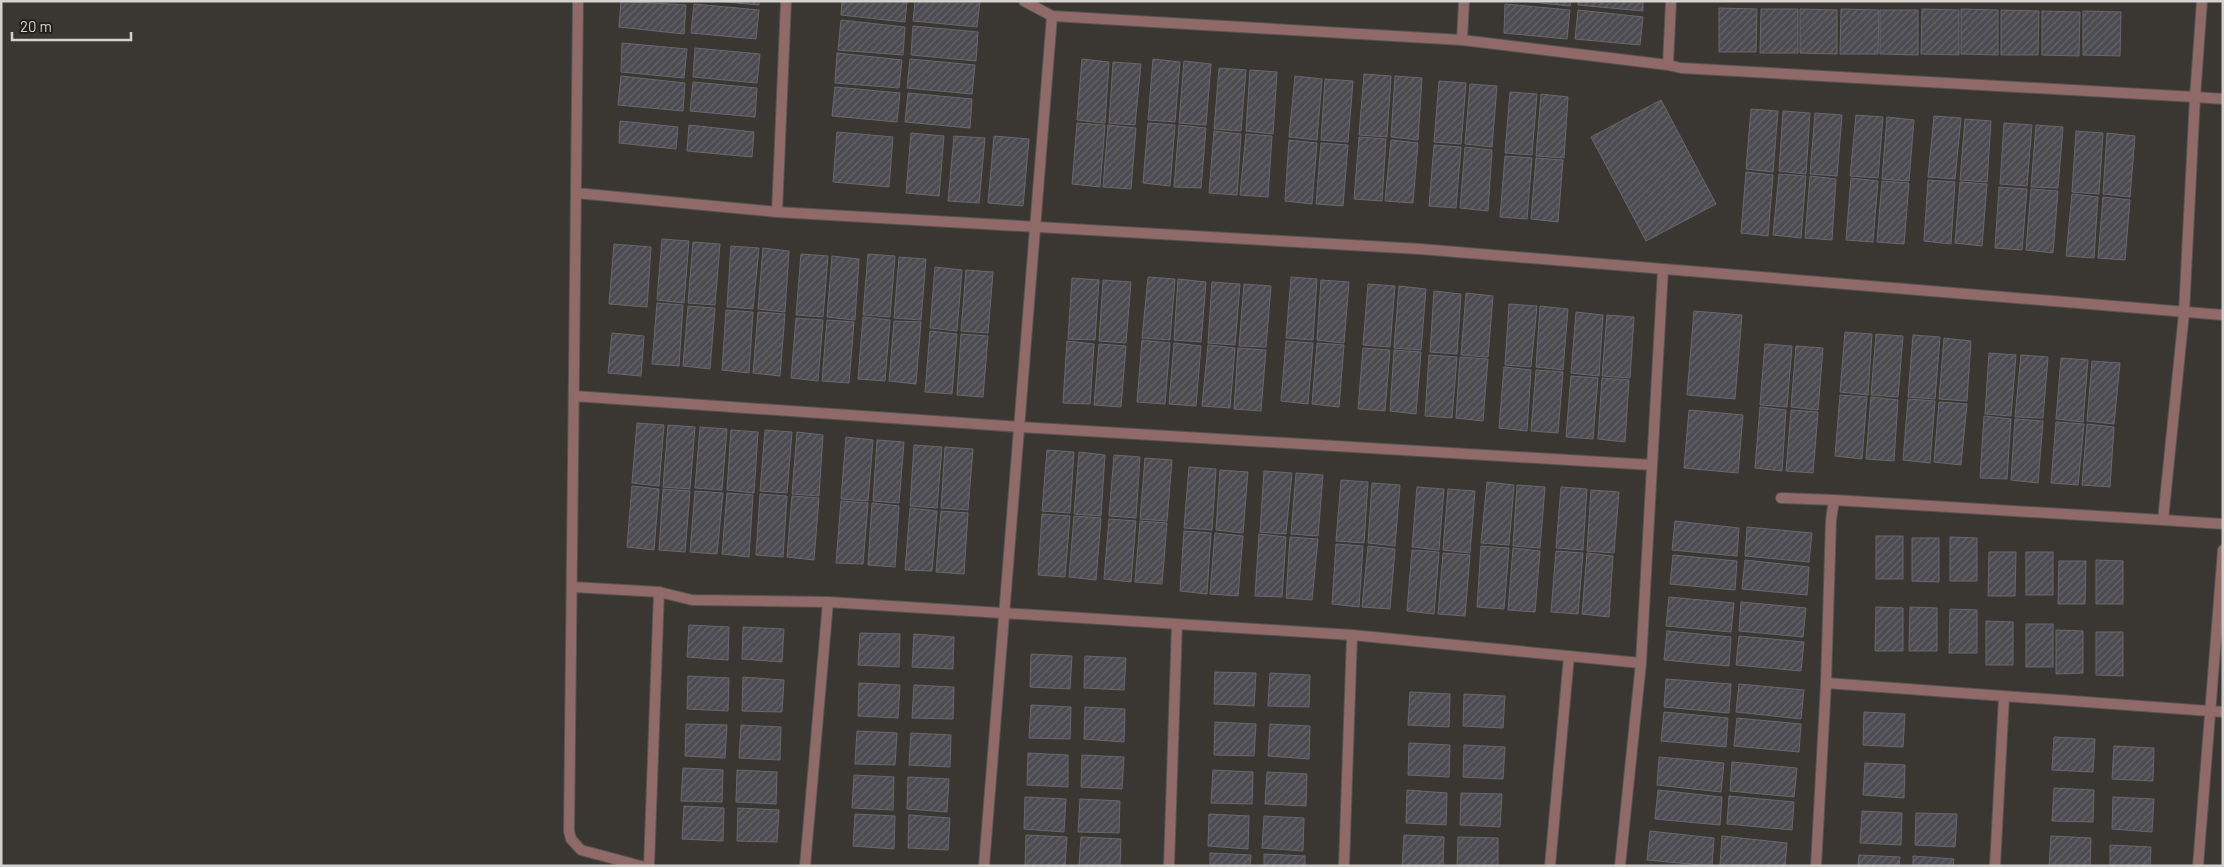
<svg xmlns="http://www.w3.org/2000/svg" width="2224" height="867" font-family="Barlow,sans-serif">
	<defs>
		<pattern id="building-hatch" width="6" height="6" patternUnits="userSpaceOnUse" patternTransform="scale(1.25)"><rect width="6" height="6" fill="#4b4b51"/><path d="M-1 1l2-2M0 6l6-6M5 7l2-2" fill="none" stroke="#646469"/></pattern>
	</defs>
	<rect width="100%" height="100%" fill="#3a3733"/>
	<g fill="url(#building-hatch)" stroke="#67676d">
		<path d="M621,1L686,5L684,34L619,27Z"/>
		<path d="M716,1H759V5Z"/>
		<path d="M842,1H907L905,22L841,15Z"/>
		<path d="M915,1H980L977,27L913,21Z"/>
		<path d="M1521,1H1571L1570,6Z"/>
		<path d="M1578,1H1643V11L1578,5Z"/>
		<path d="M694,4L759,10L756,39L691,33Z"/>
		<path d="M1505,4L1570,10L1567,39L1504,33Z"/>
		<path d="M1719,8L1757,9L1756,52H1719Z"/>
		<path d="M1761,9H1798V53H1760Z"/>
		<path d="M1800,9L1837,10V54L1800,53Z"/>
		<path d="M1841,9L1879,10L1878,54H1840Z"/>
		<path d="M1922,9L1959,10V55L1921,54Z"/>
		<path d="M1961,9L1998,10V55L1961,54Z"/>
		<path d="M1578,10L1643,17L1640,45L1575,39Z"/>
		<path d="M1880,10H1918V55L1880,54Z"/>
		<path d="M2001,10L2039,11L2038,55H2001Z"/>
		<path d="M2042,11L2080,12L2079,56L2042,55Z"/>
		<path d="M2083,11L2121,12L2120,56L2083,55Z"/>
		<path d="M841,20L905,27L903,55L838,50Z"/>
		<path d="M913,26L978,32L976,61L911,55Z"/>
		<path d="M622,43L687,49L684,78L621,72Z"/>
		<path d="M695,48L760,54L757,83L693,77Z"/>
		<path d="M837,53L902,60L899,88L835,83Z"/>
		<path d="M910,59L975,65L972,94L907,88Z"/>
		<path d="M1082,59L1109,62L1105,123L1077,120Z"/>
		<path d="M1153,59L1180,62L1175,122L1148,120Z"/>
		<path d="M1184,61L1211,64L1206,125L1179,123Z"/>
		<path d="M1113,62L1141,64L1135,125L1109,123Z"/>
		<path d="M1219,68L1246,70L1241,131L1214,129Z"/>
		<path d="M1250,70L1277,72L1273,134L1246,131Z"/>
		<path d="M1364,74L1391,76L1387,137L1359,135Z"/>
		<path d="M621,76L685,83L683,111L618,105Z"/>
		<path d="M1295,76L1322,79L1317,140L1289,137Z"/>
		<path d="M1395,76L1422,78L1418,140L1391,137Z"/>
		<path d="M1325,79L1353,81L1348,142L1321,140Z"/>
		<path d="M1439,81L1466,83L1461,144L1434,142Z"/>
		<path d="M693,82L757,88L755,117L690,111Z"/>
		<path d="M1470,84L1497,86L1492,147L1465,144Z"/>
		<path d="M835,87L900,93L897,122L832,116Z"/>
		<path d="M1510,92L1537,94L1532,155L1505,153Z"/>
		<path d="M908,93L972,99L970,128L905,122Z"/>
		<path d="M1541,94L1568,97L1564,158L1536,156Z"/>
		<path d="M1661,100L1716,204L1646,241L1591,137Z"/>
		<path d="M1751,109L1778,111L1773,172L1746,169Z"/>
		<path d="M1783,111L1810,113L1806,174L1779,171Z"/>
		<path d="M1815,113L1842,115L1837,176L1810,174Z"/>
		<path d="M1856,115L1883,117L1878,178L1850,176Z"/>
		<path d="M1934,116L1961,118L1955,179L1928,177Z"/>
		<path d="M1887,117L1914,120L1909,181L1882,179Z"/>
		<path d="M1965,119L1991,121L1987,182L1960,180Z"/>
		<path d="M620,121L678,127L676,149L619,143Z"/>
		<path d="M1077,123L1105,125L1100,187L1072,184Z"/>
		<path d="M1148,123L1175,125L1170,186L1143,183Z"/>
		<path d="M2004,123L2032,125L2027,186L2000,184Z"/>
		<path d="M689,125L754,132L752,157L687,151Z"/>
		<path d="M1108,125L1136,128L1131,189L1103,187Z"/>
		<path d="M1179,125L1206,128L1201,188L1174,187Z"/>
		<path d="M2036,125L2063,127L2058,188L2031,187Z"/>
		<path d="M1214,131L1241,134L1237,195L1209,193Z"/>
		<path d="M2076,131L2103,133L2099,194L2072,192Z"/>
		<path d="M837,132L893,137L889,187L833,182Z"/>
		<path d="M911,133L944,136L939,196L906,193Z"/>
		<path d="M2107,133L2135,136L2130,197L2103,194Z"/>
		<path d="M1246,134L1272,136L1268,197L1240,195Z"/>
		<path d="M954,136L985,138L979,203L948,201Z"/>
		<path d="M994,136L1029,139L1023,206L988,203Z"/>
		<path d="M1359,137L1386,139L1382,201L1354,199Z"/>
		<path d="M1289,140L1317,143L1312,204L1285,201Z"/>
		<path d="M1391,140L1418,143L1413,203L1385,201Z"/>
		<path d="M1321,143L1348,145L1343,206L1316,204Z"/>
		<path d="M1434,145L1461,147L1456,208L1429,206Z"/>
		<path d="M1465,147L1492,150L1488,211L1460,208Z"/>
		<path d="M1505,156L1532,158L1527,219L1500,217Z"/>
		<path d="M1536,158L1563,160L1558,222L1531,219Z"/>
		<path d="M1746,172L1773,175L1768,236L1741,233Z"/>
		<path d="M1779,174L1806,176L1801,238L1773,235Z"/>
		<path d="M1810,176L1836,179L1832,240L1805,238Z"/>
		<path d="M1851,178L1878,181L1873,242L1846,240Z"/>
		<path d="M1928,180L1955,182L1951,244L1924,241Z"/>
		<path d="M1882,181L1909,183L1904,244L1877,242Z"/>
		<path d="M1960,182L1987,184L1982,246L1955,243Z"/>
		<path d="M1999,187L2027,189L2022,250L1995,248Z"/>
		<path d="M2031,189L2058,191L2053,253L2026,250Z"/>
		<path d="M2072,194L2098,197L2094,258L2066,256Z"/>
		<path d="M2103,197L2130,200L2125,260L2098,258Z"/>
		<path d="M662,239L689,241L684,303L657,300Z"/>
		<path d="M693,242L720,244L715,305L688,303Z"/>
		<path d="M614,244L651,247L647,307L609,304Z"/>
		<path d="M731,246L759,248L753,309L727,307Z"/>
		<path d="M763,248L789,251L785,312L758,309Z"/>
		<path d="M801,254L828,256L823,317L796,315Z"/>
		<path d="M868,254L895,256L890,317L863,315Z"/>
		<path d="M832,256L859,259L855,320L827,317Z"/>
		<path d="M899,257L926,259L921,320L894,318Z"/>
		<path d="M935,267L962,270L957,331L930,328Z"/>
		<path d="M966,270L993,272L988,333L961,331Z"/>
		<path d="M1148,277L1175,279L1170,340L1142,338Z"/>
		<path d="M1291,277L1317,279L1313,340L1286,338Z"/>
		<path d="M1072,278L1099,280L1095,340L1068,339Z"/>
		<path d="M1178,279L1206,282L1201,342L1174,340Z"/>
		<path d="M1103,280L1131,282L1126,343L1099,341Z"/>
		<path d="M1321,280L1349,282L1344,343L1317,340Z"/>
		<path d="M1212,282L1240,284L1235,345L1208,343Z"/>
		<path d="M1244,284L1271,286L1266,347L1239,346Z"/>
		<path d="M1368,284L1395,286L1390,347L1363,345Z"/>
		<path d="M1399,286L1426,289L1421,350L1394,348Z"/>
		<path d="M1434,291L1461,294L1457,354L1430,352Z"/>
		<path d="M1466,293L1493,296L1488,357L1461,355Z"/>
		<path d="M657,303L683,305L679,366L652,364Z"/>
		<path d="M1509,304L1537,306L1531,367L1505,365Z"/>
		<path d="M688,306L715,308L710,369L683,366Z"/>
		<path d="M1540,306L1568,309L1563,370L1536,367Z"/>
		<path d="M726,310L753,312L749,373L722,370Z"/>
		<path d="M1694,311L1742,315L1735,399L1687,395Z"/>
		<path d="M758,312L785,314L780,376L753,373Z"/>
		<path d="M1576,312L1603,315L1599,376L1571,373Z"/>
		<path d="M1607,315L1634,317L1630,378L1602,376Z"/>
		<path d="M863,317L890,320L885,381L858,379Z"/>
		<path d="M796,318L823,320L818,381L791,378Z"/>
		<path d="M827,320L854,322L849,383L822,381Z"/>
		<path d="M894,321L921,322L916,384L889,381Z"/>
		<path d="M930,331L957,334L952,394L925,392Z"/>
		<path d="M1845,332L1872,334L1868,395L1840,392Z"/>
		<path d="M612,333L644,336L641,376L608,373Z"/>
		<path d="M961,334L988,336L983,397L957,395Z"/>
		<path d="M1876,334L1903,336L1898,397L1871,395Z"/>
		<path d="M1913,335L1940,337L1935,399L1908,397Z"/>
		<path d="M1944,338L1971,341L1967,401L1939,399Z"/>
		<path d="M1142,340L1170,343L1165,404L1137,402Z"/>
		<path d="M1067,341L1094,344L1090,404L1063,403Z"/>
		<path d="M1286,341L1313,343L1308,404L1281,401Z"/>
		<path d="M1174,343L1201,346L1196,406L1169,404Z"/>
		<path d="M1317,343L1344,345L1339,407L1312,404Z"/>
		<path d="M1099,344L1126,346L1121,407L1094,405Z"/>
		<path d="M1765,344L1792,346L1787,407L1760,405Z"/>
		<path d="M1208,345L1235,348L1230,408L1202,406Z"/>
		<path d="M1796,346L1823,348L1818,410L1791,407Z"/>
		<path d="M1238,348L1266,350L1261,411L1234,409Z"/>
		<path d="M1363,348L1390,350L1385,411L1358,409Z"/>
		<path d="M1394,350L1421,352L1416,414L1390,411Z"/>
		<path d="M1989,353L2016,355L2011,416L1985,414Z"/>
		<path d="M1429,355L1457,357L1452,418L1425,416Z"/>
		<path d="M2021,355L2048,357L2043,418L2015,417Z"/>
		<path d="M1460,357L1488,359L1483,421L1456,418Z"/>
		<path d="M2061,358L2088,360L2083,422L2056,419Z"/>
		<path d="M2092,361L2120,363L2114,424L2087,421Z"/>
		<path d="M1504,367L1531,370L1527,431L1499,428Z"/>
		<path d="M1536,370L1563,372L1558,433L1531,431Z"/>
		<path d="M1571,376L1598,378L1593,439L1566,437Z"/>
		<path d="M1602,378L1629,380L1625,442L1598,439Z"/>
		<path d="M1840,395L1867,397L1862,459L1835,456Z"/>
		<path d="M1871,397L1898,400L1894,461L1866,459Z"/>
		<path d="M1908,399L1935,401L1930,463L1903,460Z"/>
		<path d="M1939,402L1967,404L1961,465L1934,462Z"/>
		<path d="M1760,407L1786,410L1782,471L1755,468Z"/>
		<path d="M1689,410L1743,415L1738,473L1684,468Z"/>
		<path d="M1791,410L1818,412L1813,473L1786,471Z"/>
		<path d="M1984,416L2011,419L2007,479L1980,478Z"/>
		<path d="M2015,419L2043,421L2038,483L2011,480Z"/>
		<path d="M2056,422L2084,424L2078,485L2051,483Z"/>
		<path d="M637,423L664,425L659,486L632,483Z"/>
		<path d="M2087,424L2114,427L2110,487L2082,485Z"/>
		<path d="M668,425L695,427L690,489L663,487Z"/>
		<path d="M700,427L727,429L722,490L695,488Z"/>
		<path d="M731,430L758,432L754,493L727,490Z"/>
		<path d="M765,430L792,432L787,493L760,491Z"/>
		<path d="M797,432L823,435L819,496L792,494Z"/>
		<path d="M846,437L873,440L868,501L841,499Z"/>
		<path d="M877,440L904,442L899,503L873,501Z"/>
		<path d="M914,445L942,447L937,508L910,506Z"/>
		<path d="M945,447L973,449L968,510L941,508Z"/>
		<path d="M1047,450L1074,452L1070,513L1042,511Z"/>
		<path d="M1079,452L1105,455L1101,516L1074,514Z"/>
		<path d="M1114,455L1140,457L1136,518L1109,516Z"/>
		<path d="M1145,458L1172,460L1167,521L1140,519Z"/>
		<path d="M1189,467L1216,469L1212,530L1184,528Z"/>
		<path d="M1220,470L1248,472L1243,533L1216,530Z"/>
		<path d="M1264,471L1292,473L1286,534L1260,532Z"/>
		<path d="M1296,473L1323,475L1318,536L1291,534Z"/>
		<path d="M1341,480L1368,482L1364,543L1336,541Z"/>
		<path d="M1487,482L1514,485L1509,545L1481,543Z"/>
		<path d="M1372,483L1400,485L1395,546L1368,543Z"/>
		<path d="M1517,485L1545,487L1540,548L1513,546Z"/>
		<path d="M632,486L659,489L654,550L627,547Z"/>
		<path d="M1417,487L1444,489L1439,550L1412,547Z"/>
		<path d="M1561,487L1587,489L1583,550L1556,548Z"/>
		<path d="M663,489L690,491L685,552L659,550Z"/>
		<path d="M1448,489L1475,491L1470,553L1443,550Z"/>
		<path d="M1591,490L1619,492L1614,553L1587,551Z"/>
		<path d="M695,491L723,493L717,554L690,552Z"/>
		<path d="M727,493L753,495L749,557L722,554Z"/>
		<path d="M760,494L787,496L783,557L756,555Z"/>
		<path d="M792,496L819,498L814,560L787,557Z"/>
		<path d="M841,501L868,503L863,564L836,563Z"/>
		<path d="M872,503L899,506L895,567L868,565Z"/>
		<path d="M910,508L937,511L932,571L905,570Z"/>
		<path d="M941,511L968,513L964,574L936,572Z"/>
		<path d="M1042,514L1070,516L1065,577L1038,575Z"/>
		<path d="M1074,516L1101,518L1096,580L1069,577Z"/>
		<path d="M1109,519L1136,521L1131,582L1104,579Z"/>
		<path d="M1140,521L1167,523L1162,584L1135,582Z"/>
		<path d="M1675,521L1739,528L1737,556L1672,550Z"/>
		<path d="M1747,527L1812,533L1809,562L1745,556Z"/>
		<path d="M1184,531L1211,533L1207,594L1180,591Z"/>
		<path d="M1215,533L1243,536L1238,596L1210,594Z"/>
		<path d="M1259,534L1286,537L1282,597L1255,596Z"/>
		<rect x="1876" y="536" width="27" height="43"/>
		<path d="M1290,537L1318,539L1312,600L1286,598Z"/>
		<path d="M1950,537L1977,538V581H1950Z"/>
		<path d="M1912,538H1939V582L1912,581Z"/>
		<path d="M1336,544L1363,546L1359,607L1332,604Z"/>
		<path d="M1368,546L1395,549L1390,609L1362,607Z"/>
		<path d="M1481,546L1509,548L1504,609L1477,607Z"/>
		<path d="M1513,548L1540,551L1535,612L1508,610Z"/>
		<path d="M1412,550L1439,552L1434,614L1407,611Z"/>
		<path d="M1556,551L1583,553L1578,614L1551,612Z"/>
		<path d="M1989,552H2016L2015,596H1988Z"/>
		<rect x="2026" y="552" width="27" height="43"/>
		<path d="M1443,553L1470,555L1465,616L1438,614Z"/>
		<path d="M1587,553L1613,556L1609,617L1582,614Z"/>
		<path d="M1673,555L1737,561L1735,590L1670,584Z"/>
		<path d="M1745,560L1809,567L1807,595L1742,589Z"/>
		<path d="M2096,560L2123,561V604H2096Z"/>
		<path d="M2059,561H2086L2085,604H2058Z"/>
		<path d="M1669,597L1734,603L1731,632L1666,626Z"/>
		<path d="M1741,602L1806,608L1803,637L1739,631Z"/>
		<path d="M1876,607L1903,608V651H1875Z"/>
		<path d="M1910,607L1937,608V651H1909Z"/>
		<path d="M1950,609L1977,610V653H1949Z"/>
		<path d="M1986,621L2013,622V665H1986Z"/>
		<rect x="2026" y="624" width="27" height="43"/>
		<path d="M689,625L729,627L728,660L687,657Z"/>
		<path d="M743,627L784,629L782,662L742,659Z"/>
		<path d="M2056,630L2083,631V673L2056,674Z"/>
		<path d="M1667,631L1731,637L1729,666L1664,660Z"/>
		<path d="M2096,632H2123V676L2096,675Z"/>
		<path d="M860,633L900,634L899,667L858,665Z"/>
		<path d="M914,634L954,637L953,669L912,667Z"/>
		<path d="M1739,636L1804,642L1801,671L1736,665Z"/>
		<path d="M1031,654L1072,656L1070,689L1030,687Z"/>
		<path d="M1085,656L1126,658L1124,690L1084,688Z"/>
		<path d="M1215,672L1256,673L1254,706L1214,704Z"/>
		<path d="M1270,673L1310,675L1309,707L1268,706Z"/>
		<path d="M688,676L729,678L728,711L687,709Z"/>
		<path d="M743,677L784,680L782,712L742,711Z"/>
		<path d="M1666,679L1731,684L1729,713L1664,707Z"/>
		<path d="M859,683L900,685L898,718L858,716Z"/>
		<path d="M1739,684L1804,690L1801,719L1736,712Z"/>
		<path d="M914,685L954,687L953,719L912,718Z"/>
		<path d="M1410,692L1450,694L1449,727L1408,725Z"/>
		<path d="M1464,694L1505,696L1503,728L1463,726Z"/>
		<path d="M1031,705L1071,707L1070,739L1029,738Z"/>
		<path d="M1085,707L1125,709L1124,742L1084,739Z"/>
		<path d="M1664,712L1728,718L1726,747L1661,741Z"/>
		<path d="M1864,712L1905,714L1903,747L1863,745Z"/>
		<path d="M1737,718L1801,724L1799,752L1734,746Z"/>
		<path d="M1215,722L1256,724L1254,756L1214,755Z"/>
		<path d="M686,724L727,725L725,758L685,756Z"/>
		<path d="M1270,724L1310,726L1309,759L1268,756Z"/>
		<path d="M741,725L781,727L780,760L739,758Z"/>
		<path d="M857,731L897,733L895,765L855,764Z"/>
		<path d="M911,733L951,735L950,767L909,765Z"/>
		<path d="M2054,737L2095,739L2093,772L2052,770Z"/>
		<path d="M1409,743L1450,745L1449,777L1408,775Z"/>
		<path d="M1464,745L1505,747L1503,779L1463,777Z"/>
		<path d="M2114,746L2154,748L2153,781L2112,779Z"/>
		<path d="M1028,753L1068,755V787L1027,785Z"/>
		<path d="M1082,755L1124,757L1122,789L1081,787Z"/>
		<path d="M1659,757L1724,763L1721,792L1657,785Z"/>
		<path d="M1732,762L1797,768L1794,797L1730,791Z"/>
		<path d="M1865,763L1905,765L1904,798L1863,795Z"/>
		<path d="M683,768L723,770L722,802L681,801Z"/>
		<path d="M737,770L777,772L776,804L736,802Z"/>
		<path d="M1213,770L1253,772L1252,804L1211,803Z"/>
		<path d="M1267,772L1307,774L1306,806L1265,804Z"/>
		<path d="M854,775L894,777L893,810L852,808Z"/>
		<path d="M908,777L949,779L947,812L907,809Z"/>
		<path d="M2054,788L2094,790L2093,822L2052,821Z"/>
		<path d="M1407,790L1447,793L1446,825L1406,823Z"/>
		<path d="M1658,790L1722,797L1720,825L1655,819Z"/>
		<path d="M1461,793L1502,794L1500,827L1460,825Z"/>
		<path d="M1729,796L1794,802L1792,830L1727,824Z"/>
		<path d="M1025,797L1066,799L1064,832L1024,829Z"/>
		<path d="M2113,797L2154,799L2152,832L2112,829Z"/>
		<path d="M1080,799L1120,801L1119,833L1078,832Z"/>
		<path d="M684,806L724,808L723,841L682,839Z"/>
		<path d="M738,808L779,810L777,842L737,841Z"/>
		<path d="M1862,811L1902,813L1901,845L1860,843Z"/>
		<path d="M1916,813L1957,814L1955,847L1915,845Z"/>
		<path d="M855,814L895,816L894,849L853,846Z"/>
		<path d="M1209,814L1249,816L1248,849L1208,846Z"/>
		<path d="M909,815L950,818L948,850L908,848Z"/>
		<path d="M1264,816L1304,818L1303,851L1262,848Z"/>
		<path d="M1650,831L1714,838L1712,866L1647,860Z"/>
		<path d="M1026,835L1067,837L1065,866H1025Z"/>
		<path d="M1404,835L1444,837L1443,866H1402Z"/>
		<path d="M1722,836L1787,843L1785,866L1720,865Z"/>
		<path d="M2051,836L2091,838L2090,866H2049Z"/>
		<path d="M1081,837L1121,839L1120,866H1079Z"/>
		<path d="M1458,837L1498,838V866H1457Z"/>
		<path d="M2110,845L2151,847L2150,866H2110Z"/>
		<path d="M1210,853L1251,855L1250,866H1210Z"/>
		<path d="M1264,854L1305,856V866H1264Z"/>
		<path d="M1859,855L1900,857L1899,866H1858Z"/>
		<path d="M1913,856L1954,859L1953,866H1913Z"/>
	</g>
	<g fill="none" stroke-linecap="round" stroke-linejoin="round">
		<g stroke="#56534f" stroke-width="12">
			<g id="street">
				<path d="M578,1L569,831L571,839L581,850L641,866"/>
				<path d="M786,1L777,212L1420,249L2223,315"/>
				<path d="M1024,1L1052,16L1462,40L1668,65"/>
				<path d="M1671,1L1668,65L1681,68L2195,97L2184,313L2163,520L1834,500L1831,520L1826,683L2223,712"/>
				<path d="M2202,1L2195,97L2223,99"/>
				<path d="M1462,40L1464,1"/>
				<path d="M576,193L777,212"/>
				<path d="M574,396L1020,427L1652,465"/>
				<path d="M1781,498L1834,500"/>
				<path d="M2163,520L2223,524"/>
				<path d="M573,587L659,592L692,600L828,602L1352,635L1641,663L1663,269"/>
				<path d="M649,866L659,592"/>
				<path d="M805,866L828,602"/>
				<path d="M984,866C1005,582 1031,299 1052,16"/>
				<path d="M1169,866L1177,624"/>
				<path d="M1344,866L1352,635"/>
				<path d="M1550,866L1569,656"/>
				<path d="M1620,866L1641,663"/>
				<path d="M1816,866L1826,683"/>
				<path d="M1995,866L2004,697"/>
				<path d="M2198,866L2223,550"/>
			</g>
		</g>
		<use href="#street" stroke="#8f6a68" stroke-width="10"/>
	</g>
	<rect width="2224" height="867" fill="none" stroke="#d4d2cf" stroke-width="5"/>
	<path d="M12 32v8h119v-8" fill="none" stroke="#d4d2cf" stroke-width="2.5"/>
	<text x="20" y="32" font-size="15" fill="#d4d2cf" stroke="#201f1d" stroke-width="4" paint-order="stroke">20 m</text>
</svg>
